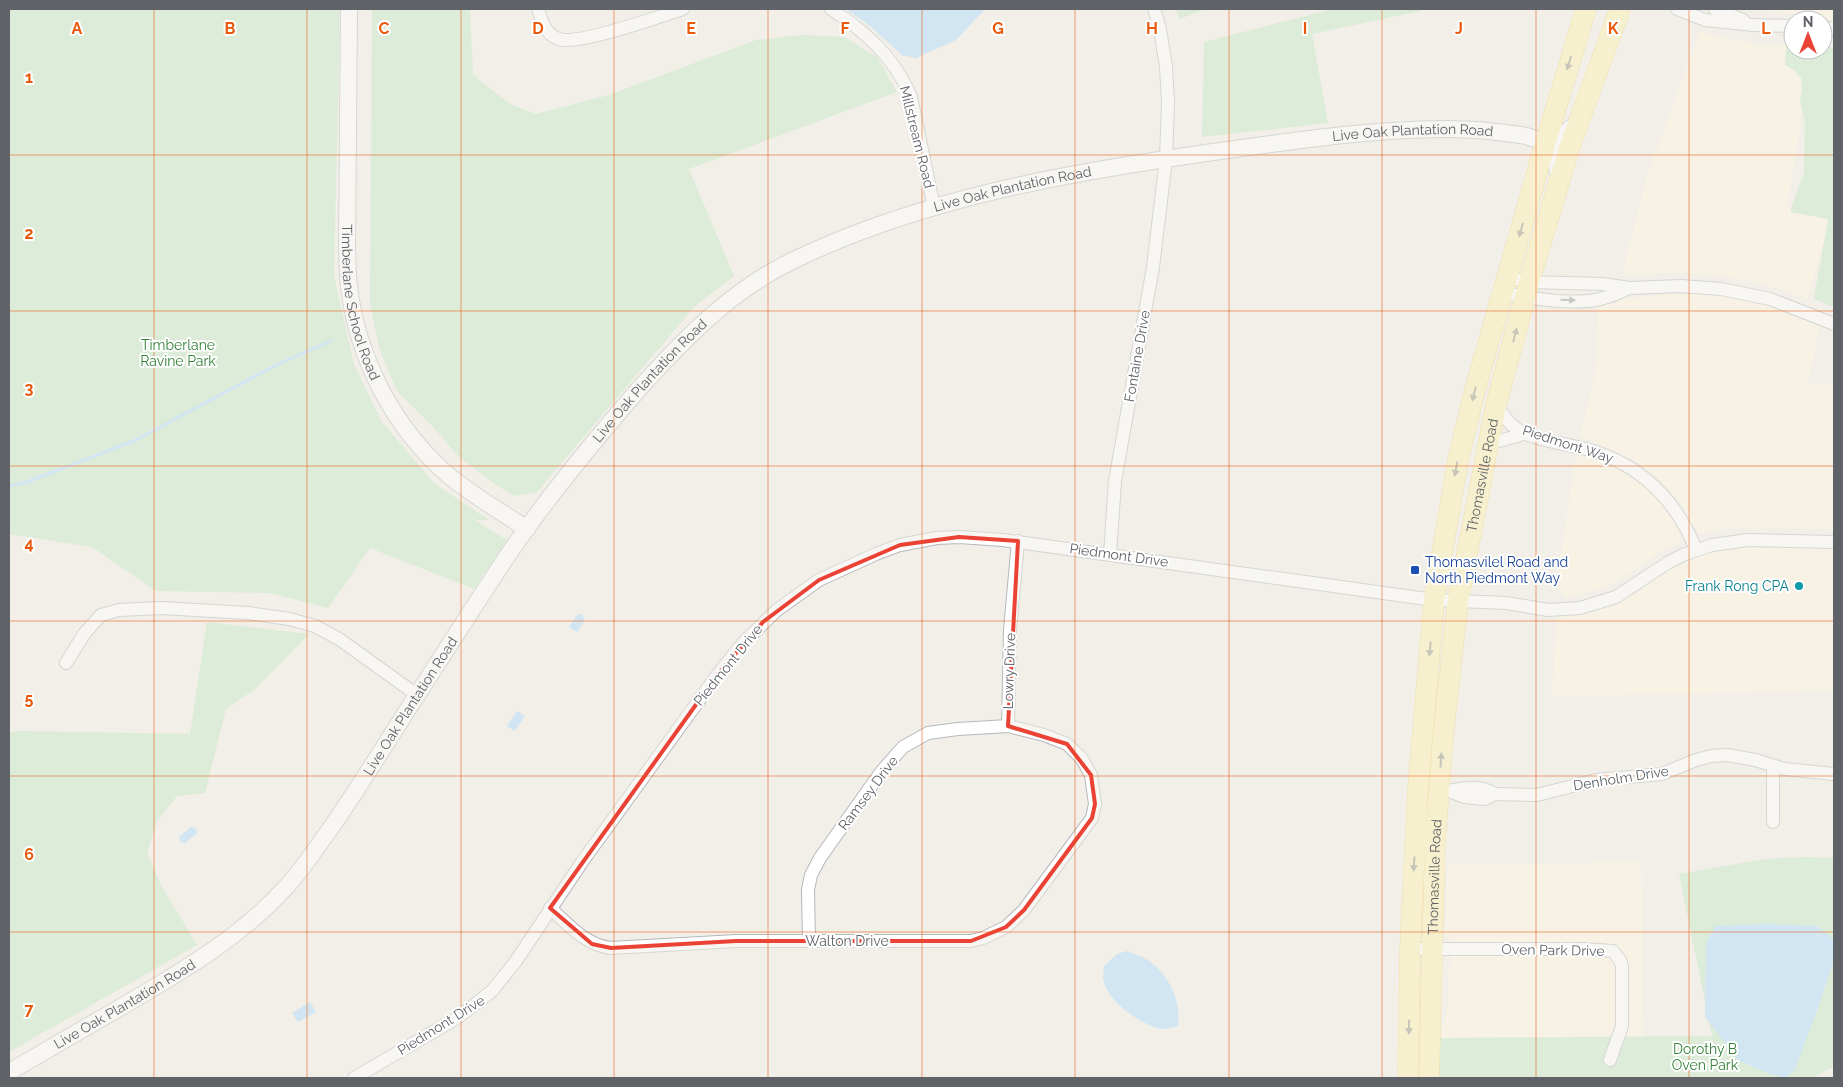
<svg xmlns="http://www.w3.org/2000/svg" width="1843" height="1087" font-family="Raleway,sans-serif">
	<rect width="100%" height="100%" fill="#f1efe8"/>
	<g fill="#fef7e0">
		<path d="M1759,9H1834V23L1807,16Z"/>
		<path d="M1700,32L1757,45L1793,44V50H1810L1800,128L1787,206L1831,216L1808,299L1761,283L1730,277L1686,273L1624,274L1626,257L1647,176Z"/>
		<path d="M1663,294H1717L1739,298L1777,308L1820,324L1808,384L1834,385V529L1730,528L1700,534L1692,525L1680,502L1658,478L1634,460L1580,436L1596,369L1598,304L1617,300Z"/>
		<path d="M1577,452L1602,460L1627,471L1652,490L1673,516L1680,532V543L1658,553L1625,577L1602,589L1565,597L1556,584Z"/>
		<path d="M1769,546L1834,548V691L1552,696L1557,617L1587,613L1609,607L1633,595L1665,572L1702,555L1731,548Z"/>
		<path d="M1641,862L1643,1036L1440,1038L1448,1005L1449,968L1452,963V940H1449L1445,935L1448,865Z"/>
	</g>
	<g fill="#c5e8c5">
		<path d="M9,9H340L334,276L354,364L381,421L434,483L489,520H475L507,540L474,589L370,548L328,608L269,593L156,591L92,547L9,534Z"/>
		<path d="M372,9H470L473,75L510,104L536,114L609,95L756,40L802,35L844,37L877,57L897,92L689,169L734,276L695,306L537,492L514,496L493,483L458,456L434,428L397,391L379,348L370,303Z"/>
		<path d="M1175,9H1205L1180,19Z"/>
		<path d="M1333,9H1419L1420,11L1312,34L1328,123L1202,137L1204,42Z"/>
		<path d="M1786,46H1793V50H1823V47H1834V307L1814,299L1828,219L1790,212L1804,172L1805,123L1800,102L1802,89L1801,78L1795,71L1785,65Z"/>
		<path d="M207,622L309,634L255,689L226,709L205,793L177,796L157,821L147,852L161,885L197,945L9,1052V732L19,731L190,734Z"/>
		<path d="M1806,857L1834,858V1066L1813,1078H1438L1440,1038L1712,1036L1679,874L1765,859Z"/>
	</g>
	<g fill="#aadaff">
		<path d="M846,9H985L956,40L916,58L902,55L870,26Z"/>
		<path d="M582,614L585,620L577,632L569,627L577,615Z"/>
		<path d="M517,711L525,716L515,731L507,726Z"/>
		<path d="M191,827L195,828L197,833L185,843L181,842L179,837Z"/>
		<path d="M1767,924L1817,926L1834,940V958L1819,1005L1795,1069L1786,1078L1770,1074L1738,1060L1705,1017L1706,943L1716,926Z"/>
		<path d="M1127,951C1134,954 1143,957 1149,961C1170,976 1181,1001 1178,1026C1173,1027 1167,1029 1162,1029C1141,1025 1106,1001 1103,978C1103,974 1104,970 1104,966L1117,954Z"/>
		<path d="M310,1002L316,1012L298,1022L292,1013Z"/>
	</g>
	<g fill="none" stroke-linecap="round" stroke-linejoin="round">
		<path stroke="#aadaff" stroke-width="3" d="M9,486L27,482L136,440L276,365L331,341"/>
		<g stroke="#b5b8bc" stroke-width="14">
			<g id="minor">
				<path d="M538,9C542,22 545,34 559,39C578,46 660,16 683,9"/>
				<path d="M831,9C866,32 895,58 911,97L934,207"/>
				<path d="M1677,9L1705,20L1754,25L1793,26"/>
				<path d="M1715,9L1743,20"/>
				<path d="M1823,27L1834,29"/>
				<path d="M1507,277L1529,282L1602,284L1630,288L1681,286L1721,289L1770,299L1834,324"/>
				<path d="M1503,292C1529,299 1578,306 1604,298C1613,296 1622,291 1630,288"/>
				<path d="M1496,405C1502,412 1506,420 1513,426C1531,441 1566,443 1589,450C1640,464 1677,501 1696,550"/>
				<path d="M1488,444L1524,434"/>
				<path d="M1110,554L1115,481L1153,267L1166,159L1168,102L1166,67L1160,29L1154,9"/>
				<path d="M66,663L84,634L101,615L119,610L161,608L248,613L289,619L315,626L339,639L417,695"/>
				<path d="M1008,726L1010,630L1018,541"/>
				<path d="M1447,791C1466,788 1478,784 1495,794"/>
				<path d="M1449,791L1464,797L1485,799L1495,794L1537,795L1596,780L1662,774L1696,760L1711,756L1727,755L1755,760L1785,769L1834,774"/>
				<path d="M1773,822V766"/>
				<path d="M550,908C569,925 585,945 611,948L736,941H971L983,938L1006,927L1024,910L1092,818L1095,804L1091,775L1082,759L1067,744L1044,735L1008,726L958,729L928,733L903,747L881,772L820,858L811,875L808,890L809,941"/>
				<path d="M1410,949H1583L1613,951L1620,960L1622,966V1026L1610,1060"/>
				<path d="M354,1078L457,1018L492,991L516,961L582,862L718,674L743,643L777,610L819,580L876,554L900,545L937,538L959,537L1003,540L1434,600L1507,603L1548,610L1580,608L1616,597L1669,562L1683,555L1712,545L1748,540L1834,542"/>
			</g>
		</g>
		<g stroke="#b5b8bc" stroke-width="18">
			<g id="tertiary">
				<path id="s1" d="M349,9L347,248C348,261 347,274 349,286C357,358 394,428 448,475C472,495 500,511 527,529"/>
				<path d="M1546,141C1555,153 1557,166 1560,181"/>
				<path id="s2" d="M9,1072C48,1049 88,1026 128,1003C184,970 242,936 286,887C302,870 314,851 328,832C356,792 382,750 408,709C442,657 475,604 510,552C549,495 593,442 638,390C684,339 732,289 796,259C926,197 1072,172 1213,152C1278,143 1344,133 1409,130C1439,129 1468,128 1497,132C1507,133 1517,134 1526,136C1533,138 1539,141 1546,141C1558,141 1570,128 1579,122"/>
			</g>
		</g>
		<g stroke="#f2c960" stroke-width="21">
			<g id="primary">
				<path d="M1408,1078L1410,949L1418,789L1434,600L1458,460L1476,386L1546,141L1586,9"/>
				<path id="s3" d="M1429,1078L1435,843L1443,737L1458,600L1496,405L1529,282L1570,146L1620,9"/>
			</g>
		</g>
		<use href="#minor" stroke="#fff" stroke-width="12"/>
		<use href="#tertiary" stroke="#fff" stroke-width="16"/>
		<use href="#primary" stroke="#fff2af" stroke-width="20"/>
	</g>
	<defs><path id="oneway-solid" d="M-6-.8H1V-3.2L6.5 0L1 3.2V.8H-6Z" transform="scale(1.25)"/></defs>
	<g fill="#979581">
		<use href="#oneway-solid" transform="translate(1569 63) rotate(107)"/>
		<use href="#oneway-solid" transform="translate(1521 230) rotate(106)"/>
		<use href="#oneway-solid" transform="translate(1515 335) rotate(-75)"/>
		<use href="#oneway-solid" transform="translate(1474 394) rotate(104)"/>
		<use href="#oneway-solid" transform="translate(1456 469) rotate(100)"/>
		<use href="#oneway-solid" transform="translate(1430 649) rotate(95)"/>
		<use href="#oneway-solid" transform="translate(1441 760) rotate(-86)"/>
		<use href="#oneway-solid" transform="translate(1414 864) rotate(93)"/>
		<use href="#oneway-solid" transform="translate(1409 1027) rotate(91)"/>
	</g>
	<use fill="#979a9d" href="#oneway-solid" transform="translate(1568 300) rotate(2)"/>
	<path d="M0 0H1843V1087H0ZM959,537L1018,541L1008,726L1067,744L1091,775L1095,804L1092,818L1024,910L1006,927L971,941H736L611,948L592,944L550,908L718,674L763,622L819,580L900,545Z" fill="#f1efe8" fill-opacity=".55" fill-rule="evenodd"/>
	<path fill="none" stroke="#ea4335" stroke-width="4" stroke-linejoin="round" d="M959,537L1018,541L1008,726L1067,744L1091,775L1095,804L1092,818L1024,910L1006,927L971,941H736L611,948L592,944L550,908L718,674L763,622L819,580L900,545Z"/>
	<path fill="none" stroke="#e8590c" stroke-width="1" stroke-opacity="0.55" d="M154,9V1078M307,9V1078M461,9V1078M614,9V1078M768,9V1078M922,9V1078M1075,9V1078M1229,9V1078M1382,9V1078M1536,9V1078M1689,9V1078M9,155H1834M9,311H1834M9,466H1834M9,621H1834M9,776H1834M9,932H1834"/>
	<rect fill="#1a4fb4" stroke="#fff" stroke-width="2" x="1410" y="565" width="10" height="10" rx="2.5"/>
	<circle fill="#0f9aa8" stroke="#fff" stroke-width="2" cx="1799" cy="586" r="5"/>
	<g text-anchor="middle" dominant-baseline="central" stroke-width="4" stroke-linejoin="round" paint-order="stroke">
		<g font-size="14" fill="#5f6368" stroke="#fff">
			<text stroke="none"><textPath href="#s2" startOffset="1784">Live Oak Plantation Road</textPath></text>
			<text transform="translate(917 137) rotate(76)">Millstream Road</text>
			<text stroke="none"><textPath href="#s2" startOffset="1379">Live Oak Plantation Road</textPath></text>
			<text stroke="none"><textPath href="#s1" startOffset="295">Timberlane School Road</textPath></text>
			<text transform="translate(1137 356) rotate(-80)">Fontaine Drive</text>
			<text stroke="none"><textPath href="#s2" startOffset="959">Live Oak Plantation Road</textPath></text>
			<text transform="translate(1568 444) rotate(18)">Piedmont Way</text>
			<text stroke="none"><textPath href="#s3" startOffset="606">Thomasville Road</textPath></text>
			<text transform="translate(1119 555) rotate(8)">Piedmont Drive</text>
			<text transform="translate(728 665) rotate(-51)">Piedmont Drive</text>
			<text transform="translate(1009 671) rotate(-88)">Lowry Drive</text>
			<text stroke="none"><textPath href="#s2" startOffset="554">Live Oak Plantation Road</textPath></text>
			<text transform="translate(1621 778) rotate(-9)">Denholm Drive</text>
			<text transform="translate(868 793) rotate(-53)">Ramsey Drive</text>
			<text stroke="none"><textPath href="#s3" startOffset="201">Thomasville Road</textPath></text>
			<text x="847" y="941">Walton Drive</text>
			<text transform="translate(1553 950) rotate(1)">Oven Park Drive</text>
			<text stroke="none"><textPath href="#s2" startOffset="134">Live Oak Plantation Road</textPath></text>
			<text transform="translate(441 1025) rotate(-32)">Piedmont Drive</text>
		</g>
		<g font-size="14" fill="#348238" stroke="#fff">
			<text x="178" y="345">Timberlane<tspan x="178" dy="16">Ravine Park</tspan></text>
			<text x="1705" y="1049">Dorothy B<tspan x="1705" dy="16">Oven Park</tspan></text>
		</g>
		<g font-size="14" fill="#164399" stroke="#fff" text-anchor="start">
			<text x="1425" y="562">Thomasvilel Road and<tspan x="1425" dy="16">North Piedmont Way</tspan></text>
		</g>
		<g font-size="14" fill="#0d838f" stroke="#fff" text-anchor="end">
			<text x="1789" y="586">Frank Rong CPA</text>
		</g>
	</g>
	<g font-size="16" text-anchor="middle" font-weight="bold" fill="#e8590c" stroke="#fff" stroke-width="4" stroke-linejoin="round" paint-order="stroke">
		<text x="77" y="34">A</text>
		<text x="230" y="34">B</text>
		<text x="384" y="34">C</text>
		<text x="538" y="34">D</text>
		<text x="691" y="34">E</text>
		<text x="845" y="34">F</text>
		<text x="998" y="34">G</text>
		<text x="1152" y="34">H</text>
		<text x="1305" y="34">I</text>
		<text x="1459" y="34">J</text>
		<text x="1613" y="34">K</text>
		<text x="1766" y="34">L</text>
		<text x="29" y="83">1</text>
		<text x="29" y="239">2</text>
		<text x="29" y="394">3</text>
		<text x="29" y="549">4</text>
		<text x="29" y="704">5</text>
		<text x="29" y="860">6</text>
		<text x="29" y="1015">7</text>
	</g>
	<rect width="1843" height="1087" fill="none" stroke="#5f6368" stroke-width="20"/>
	<g transform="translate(1808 35)"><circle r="24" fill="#ffffff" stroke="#bfc1c3"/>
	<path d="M0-4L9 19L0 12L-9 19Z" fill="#ea4335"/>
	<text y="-8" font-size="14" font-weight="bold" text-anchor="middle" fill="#5f6368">N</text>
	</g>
</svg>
